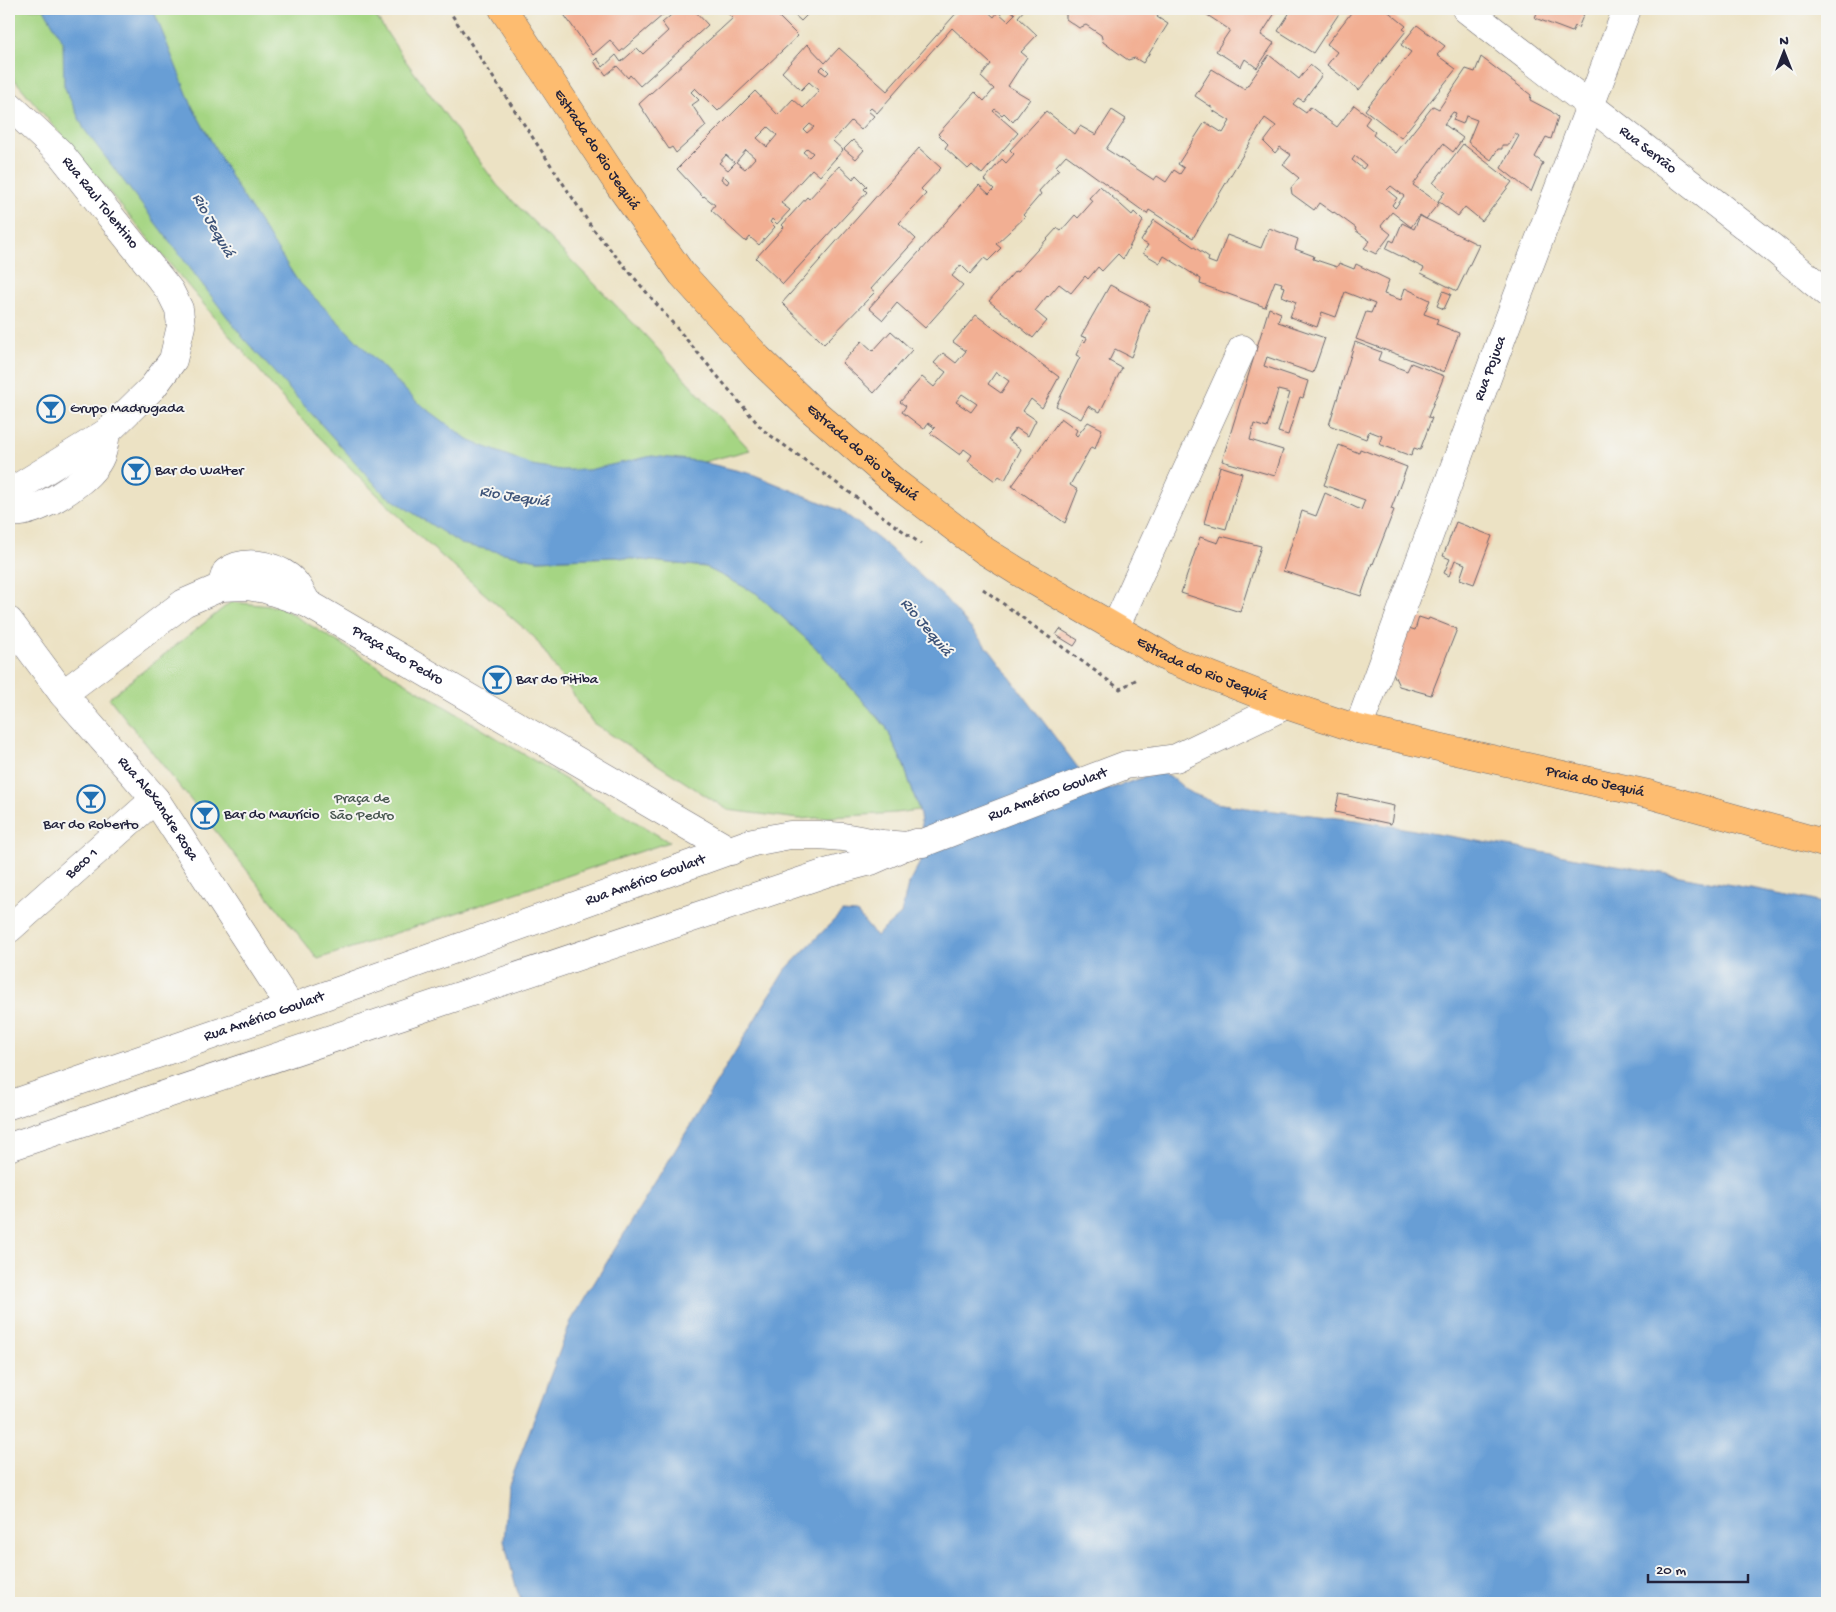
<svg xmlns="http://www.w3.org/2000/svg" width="1836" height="1612" font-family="'Gochi Hand',sans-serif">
	<rect width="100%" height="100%" fill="#f6f6f2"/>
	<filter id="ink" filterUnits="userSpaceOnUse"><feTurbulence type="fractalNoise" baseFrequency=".02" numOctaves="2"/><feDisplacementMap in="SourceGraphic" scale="10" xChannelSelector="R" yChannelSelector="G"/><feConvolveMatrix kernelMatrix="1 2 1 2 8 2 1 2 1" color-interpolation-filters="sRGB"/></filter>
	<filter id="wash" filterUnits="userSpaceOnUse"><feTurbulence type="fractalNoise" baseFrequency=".0096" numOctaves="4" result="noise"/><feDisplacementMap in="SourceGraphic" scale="20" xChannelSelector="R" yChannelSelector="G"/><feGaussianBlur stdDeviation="1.12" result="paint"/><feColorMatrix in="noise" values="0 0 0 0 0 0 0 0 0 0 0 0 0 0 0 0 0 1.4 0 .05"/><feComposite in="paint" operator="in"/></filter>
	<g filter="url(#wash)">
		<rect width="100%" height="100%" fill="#ece2c4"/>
		<g fill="#a5d583" stroke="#647c5f">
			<path d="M9,9H60L537,560L615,557L705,567L756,593L815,647L886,727L904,766L919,810L895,813L799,819L728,810L593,723L535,638L420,537L296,414L9,73Z"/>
			<path d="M134,9H371L405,60L497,185L645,335L750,450L656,474L590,488L461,458L283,291Z"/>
			<path d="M231,602L280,607L669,842L318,959L109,698Z"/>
		</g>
		<path fill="#679ed5" stroke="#446088" d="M44,9H153L192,106L235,184L297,280L416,401L470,441L532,465L561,470H588L652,456L698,461L752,474L840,510L884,543L944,597L991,652L1097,793L1154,774L1162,773L1170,776L1189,792L1216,803L1247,808L1356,820L1784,894L1827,904V1603H523L517,1590L504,1541L508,1488L571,1321L785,970L842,912L857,913L876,936L901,914L908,885L926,851L919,810L904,766L886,727L815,647L756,593L705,567L615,557L537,560L461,544L384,494L244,339L84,129L64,86L63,42Z"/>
		<g id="blocks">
			<g fill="#f2af93" fill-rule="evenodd">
				<path d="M560,9H670L620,52L610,40L593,55Z"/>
				<path d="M678,9H693L708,25L640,86L630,75L628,78L617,66L606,75L601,68L599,69L594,61L597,58L603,67L616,55L621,62L637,48L643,54L668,31L662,23Z"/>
				<path d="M723,9H771L798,36L718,111L695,88L691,92L699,100L692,105L706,126L676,153L672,147L669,149L639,104L733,18Z"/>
				<path d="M788,9H813L801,21Z"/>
				<path d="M960,9H985L994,17L998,12L1008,21L1015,14L1009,9H1025L1018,17L1037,35L1021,52L1027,57L1008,86L1030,99L1013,122L1004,113L1002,115L995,109L993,111L1018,133L982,174L972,165L968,169L945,148L948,144L938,134L975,92L984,101L994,89L981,77L991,64L952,28L877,113L871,108L868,111L874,116L861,130L851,121L833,141L843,150L820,176L812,169L781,203L790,210L777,224L772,219L770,222L775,227L759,245L750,237L746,242L711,210L715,205L704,196L703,197L677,169L755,91L778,115L793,99L803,108L819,91L809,82L801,90L782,72L807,44L825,63L839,48L887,91ZM823,66L829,72L826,75L819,70ZM810,124L814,127L807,133L804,130ZM768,127L777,135L767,147L757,138ZM807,148L813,153L809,157L803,152ZM746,150L755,158L745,169L736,162ZM726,155L735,163L728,170L719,163ZM723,175L729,181L727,184L721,179Z"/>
				<path d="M1062,9H1162L1157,17L1168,24L1143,63L1135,58L1128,60L1103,42L1101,35L1086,25L1079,28L1066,19V11Z"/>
				<path d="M1198,9H1275L1277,10L1261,35L1274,43L1257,68L1245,59L1241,67L1216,51L1230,30Z"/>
				<path d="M1292,9H1342L1313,53L1278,31Z"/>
				<path d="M1354,9H1385L1406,26L1403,29L1406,31L1359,90L1327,65L1337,52L1327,44Z"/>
				<path d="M1535,9H1586L1578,28L1575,26L1572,32L1535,18L1538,10Z"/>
				<path d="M1417,25L1445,46L1437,55L1456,69L1401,138L1365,110L1411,52L1401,45Z"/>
				<path d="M1269,55L1299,79L1310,65L1322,75L1303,101L1298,98L1293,104L1306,113L1310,107L1337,127L1354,105L1370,117L1365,124L1375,132L1373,135L1396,153L1433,106L1439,109L1466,69L1475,72L1481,57L1531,95L1530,100L1551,111L1558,117L1551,139L1546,137L1535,157L1543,163L1531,192L1501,168L1519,136L1515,133L1509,145H1502V149H1498L1491,160L1468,142L1477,120L1466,116L1463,124L1453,120L1456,113L1453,112L1444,124L1463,138L1453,152L1443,144L1413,185L1439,203L1426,219L1420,215L1411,227L1392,212L1381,226L1391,234L1376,254L1364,248L1370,241L1355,230L1356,228L1334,212L1333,213L1319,203L1314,210L1292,194L1291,188L1299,178L1283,165L1291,155L1280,147L1275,153L1264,142L1276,126L1265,118L1193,238L1149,210L1147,214L1066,155L1056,166L1059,169L1039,191L1041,194L1023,215L1025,217L996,244L1001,248L988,261L984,258L970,274L961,265L952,276L963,285L925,328L897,303L883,320L869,308L979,185L989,194L994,189L984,180L1002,159L1006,163L1014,154L1010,150L1046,111L1075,134L1080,126L1096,135L1112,110L1126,119L1106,149L1154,180L1157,176L1166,182L1174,170L1180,174L1184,168L1178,164L1205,122L1223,133L1230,121L1212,110L1213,108L1195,96L1212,69L1245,89ZM1355,156L1366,165L1363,169L1352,160ZM1391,186L1404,196L1395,208L1392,205L1397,198L1387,190Z"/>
				<path d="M853,140L864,150L856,159L844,149Z"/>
				<path d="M1463,144L1512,182L1482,221L1465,207L1458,216L1438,201L1445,192L1433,183Z"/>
				<path d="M919,148L941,168L921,189L926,194L899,223L916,239L871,289L875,292L824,344L782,303Z"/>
				<path d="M839,166L853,179L856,175L867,186L864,189L867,192L783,284L756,258L784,227L782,225L807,197L809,199Z"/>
				<path d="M1100,186L1132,215L1134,212L1143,221L1123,259L1118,254L1102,271L1098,267L1088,279L1085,276L1071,293L1059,284L1048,297L1047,296L1035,311L1047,321L1033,338L989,301L1015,271L1017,272L1057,228L1061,231L1075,215L1078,218L1093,201L1089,198Z"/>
				<path d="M1420,216L1479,245L1457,291L1421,273L1424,268L1386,249L1390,240L1394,242L1402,223L1414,229Z"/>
				<path d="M1154,220L1209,257L1208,261L1216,264L1227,235L1261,248L1269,228L1298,239L1295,249L1314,256L1313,259L1337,267L1339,263L1354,269L1356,264L1389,280L1384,294L1401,300L1405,288L1430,300L1424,314L1438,319L1436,324L1459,333L1444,372L1356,339L1366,312L1371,313L1375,304L1345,292L1336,317L1322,312L1317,327L1290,317L1296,302L1282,296L1285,287L1281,286L1282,283L1275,281L1265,307L1200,284L1201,279L1164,256L1160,263L1143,253L1148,245L1141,241Z"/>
				<path d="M1110,285L1150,306L1131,357L1115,349L1109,361L1122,368L1100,412L1088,406L1081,419L1056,406L1080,357L1076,355L1083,340L1085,342L1087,338L1081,336Z"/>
				<path d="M1443,291L1451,294L1444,309L1437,306Z"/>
				<path d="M1269,308L1281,313L1278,322L1325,338L1313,373L1267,357L1264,366L1308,381L1303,398L1300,397L1288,435L1278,432L1290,393L1278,390L1267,428L1254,424L1250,440L1283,450L1275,476L1222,461Z"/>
				<path d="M976,315L1059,377L1042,408L1031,399L1023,411L1036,420L1028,436L1016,428L1007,439L1021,449L1005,480L999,476L995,481L968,461L972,455L964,449L960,455L930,433L935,428L928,423L924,429L902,412L906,406L900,402L922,377L934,387L946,372L934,363L943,353L956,363L966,351L953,342ZM996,372L1009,381L1001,393L988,384ZM962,394L977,404L971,412L956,402Z"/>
				<path d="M891,331L912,350L874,393L842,363L862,341L873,351Z"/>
				<path d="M1355,342L1381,352L1378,360L1407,371L1411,363L1444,376L1428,417L1432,418L1420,450L1414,448L1411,456L1379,444L1382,436L1369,431L1366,439L1329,425Z"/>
				<path d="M1061,418L1077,430L1075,434L1077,436L1088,422L1102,429L1095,449L1091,447L1070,485L1078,490L1065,523L1012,486Z"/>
				<path d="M1339,445L1359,453L1360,449L1407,467L1391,509L1394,510L1373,564L1372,563L1361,596L1283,571L1302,511L1316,516L1325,493L1361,510L1365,500L1324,485Z"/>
				<path d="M1220,466L1242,473L1226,529L1204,523Z"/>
				<path d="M1456,522L1492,536L1474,584L1460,579L1465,564L1455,560L1449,576L1444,573L1450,559L1443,556Z"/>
				<path d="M1221,536L1261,546L1240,612L1181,593L1200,537L1218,543Z"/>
				<path d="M1419,617L1428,620L1429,618L1457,629L1431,695L1399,686L1393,673L1409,628L1415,630Z"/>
				<path d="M1060,629L1078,640L1074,646L1056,635Z"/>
				<path d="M1339,794L1394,806L1391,824L1335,812Z"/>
			</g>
		</g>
	</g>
	<g filter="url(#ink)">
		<use href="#blocks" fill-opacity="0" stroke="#69656b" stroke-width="1"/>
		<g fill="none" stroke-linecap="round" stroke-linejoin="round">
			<g stroke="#69656b" stroke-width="29">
				<g id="minor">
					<path id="s1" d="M1466,9L1773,248L1827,293"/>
					<path id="s2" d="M9,105L60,153L170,291L179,309L181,326L173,360L153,387L106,433L9,493"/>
					<path d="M9,512C33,517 82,485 95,466C103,456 104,445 106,433"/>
					<path d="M221,587L226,572C244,559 271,564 289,577C297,583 302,594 307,603"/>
					<path id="s3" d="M9,621L63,694L155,799L291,1008"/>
					<path d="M1116,626L1242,349"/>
					<path id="s4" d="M63,694L184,603L221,587L247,586L265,589L307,603L731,851"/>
					<path id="s5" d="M1358,729L1504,332L1627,9"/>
					<path id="s6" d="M9,929L155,799"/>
					<path id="s7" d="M9,1105L291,1008L753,842L790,835H819L843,837L882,844L907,846L915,843H923L1126,765L1176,758L1286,705"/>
					<path d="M9,1147L829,872L871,861L903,847"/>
				</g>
			</g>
			<g stroke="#69656b" stroke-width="29">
				<g id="major">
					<path id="s8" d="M503,9L619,185L682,274L758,358L813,411L896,483L985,551L1017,571L1171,660L1286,705L1358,729L1648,794L1827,844"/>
				</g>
			</g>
			<g stroke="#69656b" stroke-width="3" stroke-dasharray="4 4" stroke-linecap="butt">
				<path d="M448,9L593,229L763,430L921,544"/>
				<path d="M983,589L1120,689L1139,678"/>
			</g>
			<use href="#minor" stroke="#fff" stroke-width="28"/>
			<use href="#major" stroke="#fdbc70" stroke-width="28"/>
		</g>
	</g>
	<defs>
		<g id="bar-ring" transform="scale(1.4375)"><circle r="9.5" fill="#f6f6f2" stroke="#1f6fb2" stroke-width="1.5"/><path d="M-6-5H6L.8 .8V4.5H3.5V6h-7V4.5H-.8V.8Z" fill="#1f6fb2"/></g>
	</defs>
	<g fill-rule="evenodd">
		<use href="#bar-ring" x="51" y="409"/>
		<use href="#bar-ring" x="136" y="471"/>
		<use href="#bar-ring" x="497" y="680"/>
		<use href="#bar-ring" x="91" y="799"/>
		<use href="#bar-ring" x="205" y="815"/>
	</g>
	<g text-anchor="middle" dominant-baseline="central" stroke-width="4" stroke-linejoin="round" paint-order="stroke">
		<g font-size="15" fill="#22223b" stroke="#f6f6f2">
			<text stroke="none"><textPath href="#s8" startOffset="169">Estrada do Rio Jequiá</textPath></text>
			<text stroke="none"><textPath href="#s1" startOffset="230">Rua Serrão</textPath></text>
			<text stroke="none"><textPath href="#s2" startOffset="134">Rua Raul Tolentino</textPath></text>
			<text stroke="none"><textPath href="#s5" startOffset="384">Rua Pojuca</textPath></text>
			<text stroke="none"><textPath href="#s8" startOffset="574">Estrada do Rio Jequiá</textPath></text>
			<text stroke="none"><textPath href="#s4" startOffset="385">Praça Sao Pedro</textPath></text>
			<text stroke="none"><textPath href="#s8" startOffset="979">Estrada do Rio Jequiá</textPath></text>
			<text stroke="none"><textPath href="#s8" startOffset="1389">Praia do Jequiá</textPath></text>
			<text stroke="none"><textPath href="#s7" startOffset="1095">Rua Américo Goulart</textPath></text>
			<text stroke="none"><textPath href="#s3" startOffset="240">Rua Alexandre Rosa</textPath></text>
			<text stroke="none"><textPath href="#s6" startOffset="98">Beco 1</textPath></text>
			<text stroke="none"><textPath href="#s7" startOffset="675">Rua Américo Goulart</textPath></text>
			<text stroke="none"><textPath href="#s7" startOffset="270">Rua Américo Goulart</textPath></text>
		</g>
		<g font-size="15" fill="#22223b" stroke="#f6f6f2" text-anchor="start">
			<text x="70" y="409">Grupo Madrugada</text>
			<text x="155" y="471">Bar do Walter</text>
			<text x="516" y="680">Bar do Pitiba</text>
			<text x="224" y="815">Bar do Maurício</text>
			<text x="91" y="825" text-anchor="middle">Bar do Roberto</text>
		</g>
		<g font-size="15" fill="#495851" stroke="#f6f6f2">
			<text x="362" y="799">Praça de<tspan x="362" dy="17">São Pedro</tspan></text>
		</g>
		<g font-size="16" font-style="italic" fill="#3e5479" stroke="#f6f6f2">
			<text transform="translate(212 226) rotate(61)">Rio Jequiá</text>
			<text transform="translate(514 498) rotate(9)">Rio Jequiá</text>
			<text transform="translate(925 628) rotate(50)">Rio Jequiá</text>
		</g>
	</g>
	<rect width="1836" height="1612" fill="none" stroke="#f6f6f2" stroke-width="30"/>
	<g transform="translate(1784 52)" stroke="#f6f6f2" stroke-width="4" paint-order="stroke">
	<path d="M0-4L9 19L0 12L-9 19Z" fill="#22223b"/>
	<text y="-8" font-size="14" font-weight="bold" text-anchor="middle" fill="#22223b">N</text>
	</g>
	<path d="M1648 1574v8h100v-8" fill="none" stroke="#22223b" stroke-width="2.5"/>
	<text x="1656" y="1574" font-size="15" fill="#22223b" stroke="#f6f6f2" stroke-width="4" paint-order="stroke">20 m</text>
</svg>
